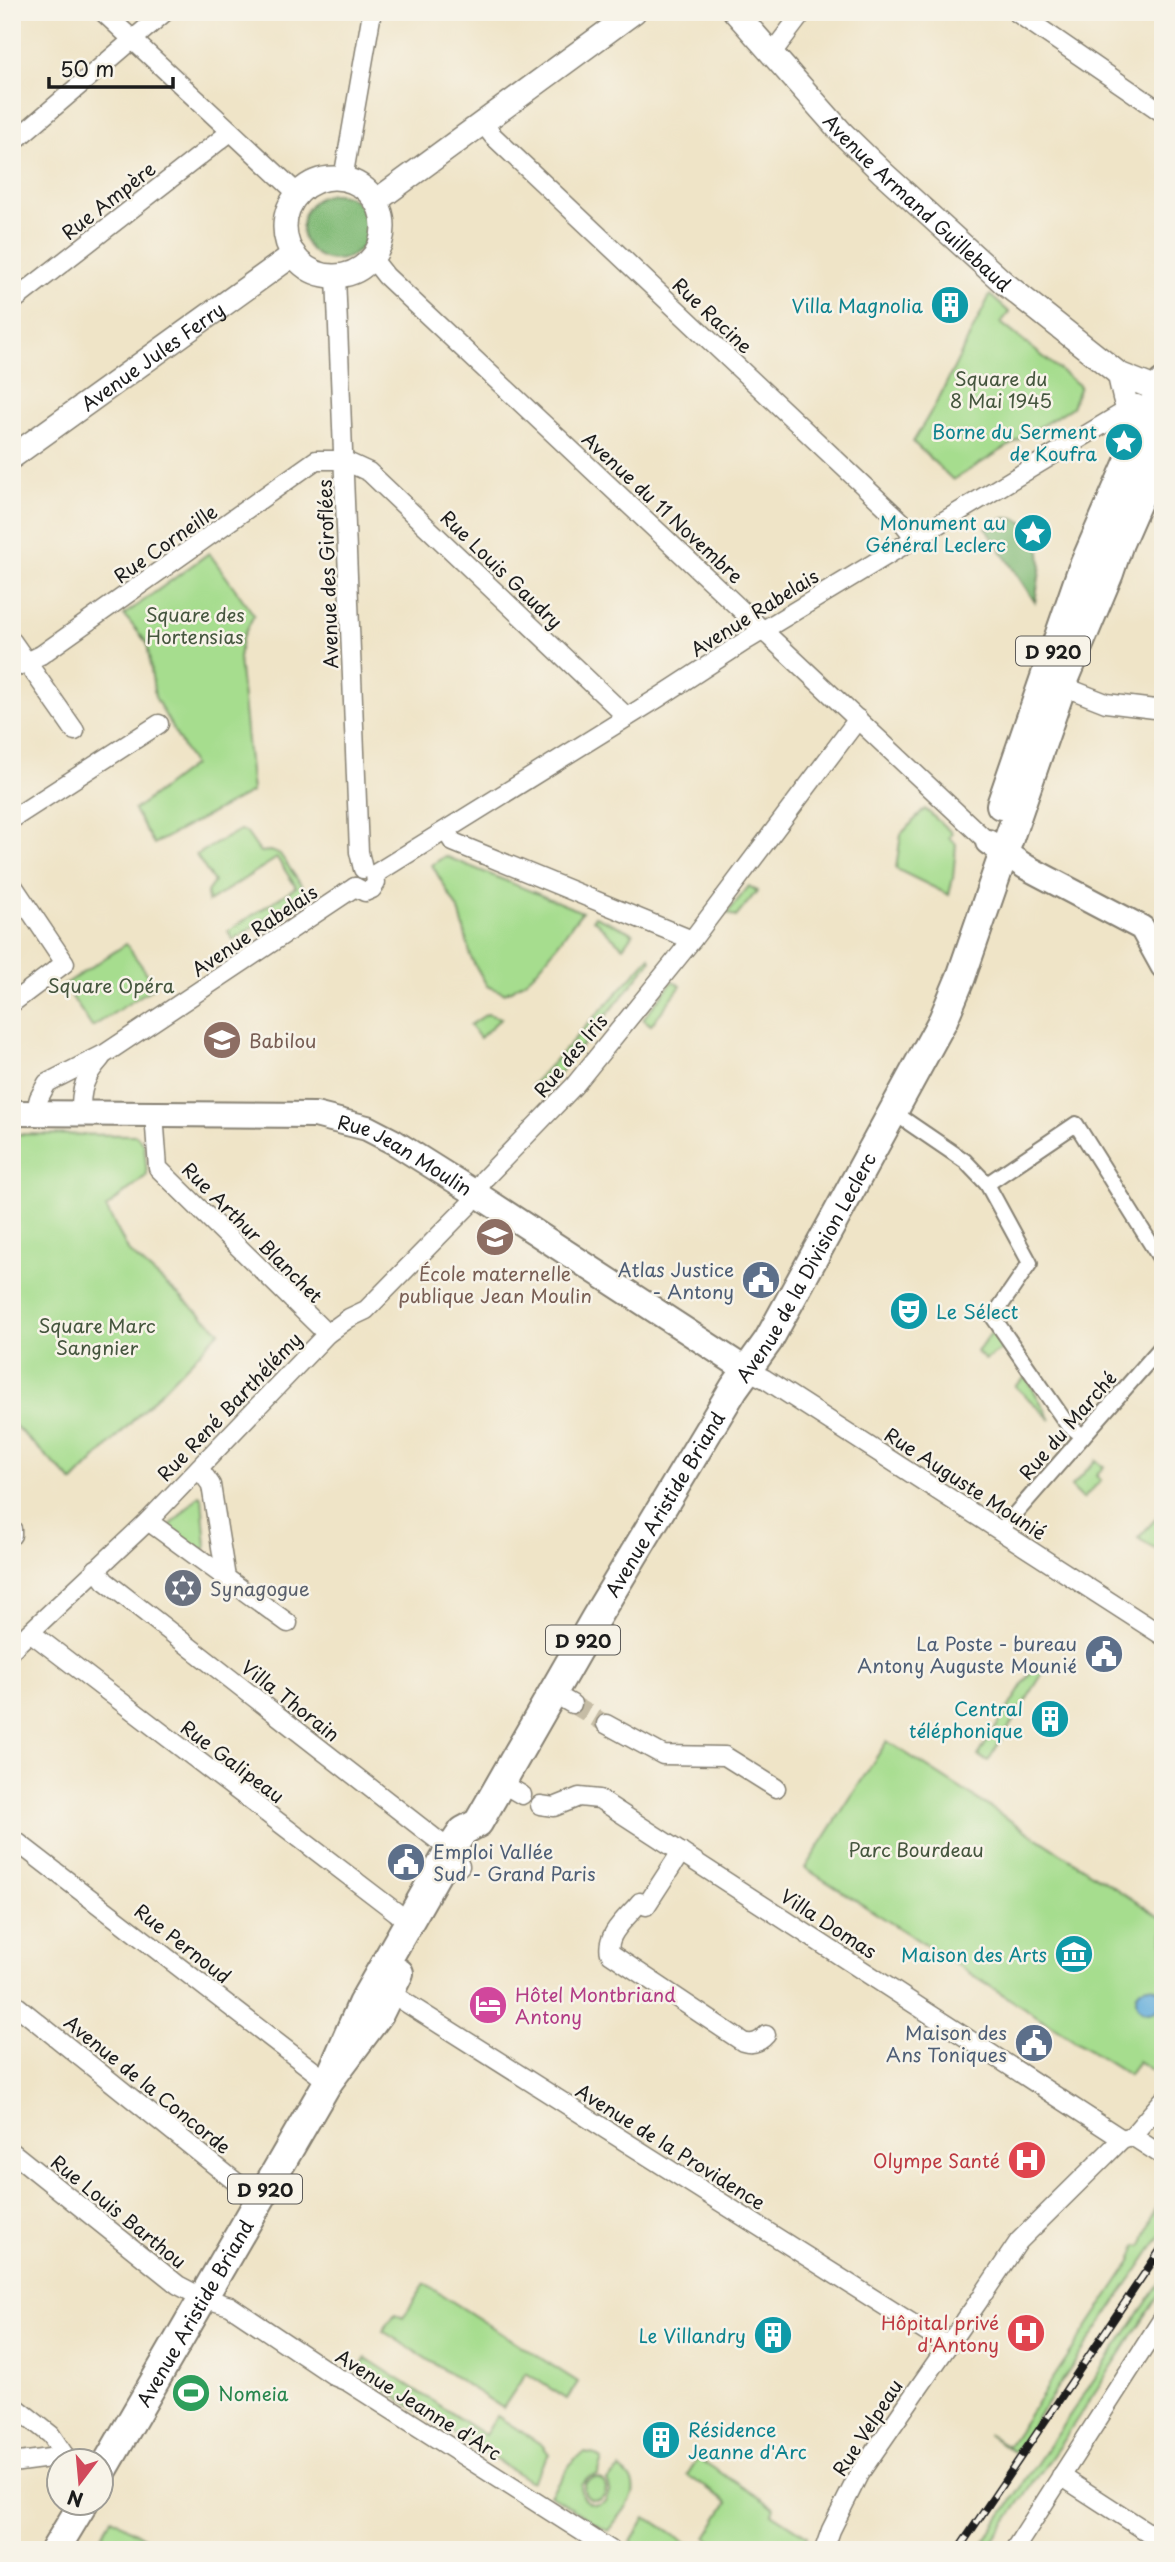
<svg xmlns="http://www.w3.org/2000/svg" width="1175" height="2562" font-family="'Playpen Sans',sans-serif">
	<rect width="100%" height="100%" fill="#f7f3e8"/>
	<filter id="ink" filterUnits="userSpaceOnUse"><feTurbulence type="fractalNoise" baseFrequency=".0143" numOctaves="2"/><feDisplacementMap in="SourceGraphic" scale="14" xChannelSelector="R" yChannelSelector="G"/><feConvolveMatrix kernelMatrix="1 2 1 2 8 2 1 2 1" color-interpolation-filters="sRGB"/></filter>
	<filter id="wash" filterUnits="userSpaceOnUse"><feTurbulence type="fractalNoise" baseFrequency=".00686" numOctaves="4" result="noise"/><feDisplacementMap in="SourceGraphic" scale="28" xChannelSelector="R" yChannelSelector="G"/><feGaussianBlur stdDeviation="1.57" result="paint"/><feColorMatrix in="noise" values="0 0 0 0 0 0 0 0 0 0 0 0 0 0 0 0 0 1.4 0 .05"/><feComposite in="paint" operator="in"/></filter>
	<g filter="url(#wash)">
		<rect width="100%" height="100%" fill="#efe4c7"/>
		<g fill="#a6dd8e" stroke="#617c55" stroke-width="2">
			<path d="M990,295L1009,312L1001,323L1080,386L1072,407L953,480L913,442L939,398Z"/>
			<path d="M209,553L254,615L242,639L239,658L252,792L154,844L134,810L193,765L155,697L147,643L124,615Z"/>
			<path d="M925,809L952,833L949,838L956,844L953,878L949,895L896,869L901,834Z"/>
			<path d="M240,830L246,832L260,852L270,851L280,854L306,892L233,940L228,931L296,887L277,858L208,902L207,892L214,882L196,855Z"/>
			<path d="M445,856L582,912C559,939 538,981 504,993L487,986L471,958L460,913L432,865Z"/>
			<path d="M749,886L757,891L736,917L727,913Z"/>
			<path d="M595,916L633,933L623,947L593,919Z"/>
			<path d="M126,944L156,986L92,1027L64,985Z"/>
			<path d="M650,957L651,961L543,1093L532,1085Z"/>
			<path d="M673,981L681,986L651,1025L643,1019Z"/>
			<path d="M487,1014L501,1018L480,1038L470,1025Z"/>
			<path d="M12,1134L136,1135L144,1144L147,1175L106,1208L129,1252L220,1331L73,1482L12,1423Z"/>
			<path d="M994,1329L1006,1347L985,1360L977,1352Z"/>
			<path d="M1026,1377L1051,1420L1015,1386Z"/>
			<path d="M1096,1460L1104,1467L1096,1476L1101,1480L1083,1499L1071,1487Z"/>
			<path d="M199,1495L202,1497L206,1547L201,1552L167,1529Z"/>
			<path d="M1163,1511V1554L1138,1538Z"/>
			<path d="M1034,1667L1043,1673L988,1761L978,1756Z"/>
			<path d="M887,1741L1163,1919V2078L1138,2061L1129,2075L805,1868Z"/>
			<path d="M1163,2188V2232L1014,2452L987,2434L1008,2446L1131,2262L1137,2245L1142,2246Z"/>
			<path d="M1163,2278V2289L1060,2445L986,2550H978Z"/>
			<path d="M425,2284L578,2382L567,2399L526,2373L503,2408L383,2331L395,2314L403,2318Z"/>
			<path d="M366,2358L485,2435L497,2416L542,2445L549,2454L531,2482L356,2372Z"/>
			<path d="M584,2453L596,2455L602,2459L597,2475L588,2477L581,2485C579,2501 592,2509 605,2501L610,2489L607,2480L620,2469C650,2489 623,2510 608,2531L550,2495L574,2459Z"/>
			<path d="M698,2458L774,2507L772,2513L807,2536L803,2550H726L706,2537L728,2502L687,2475Z"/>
			<circle cx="595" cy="2489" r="11"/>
			<path d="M112,2518L153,2543L158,2550H93Z"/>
			<path d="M645,2518L655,2522L698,2550H643L631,2542Z"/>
		</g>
		<g fill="#84bc79" stroke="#506c4a" stroke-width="2">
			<circle cx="335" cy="227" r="33"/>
			<path d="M1005,518L1017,519L1030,526L1028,530L1035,540L1039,539L1041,565L1035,602L986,528Z"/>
		</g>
		<circle fill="#63addb" stroke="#40647c" stroke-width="2" cx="1149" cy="1999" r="13"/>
	</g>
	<g filter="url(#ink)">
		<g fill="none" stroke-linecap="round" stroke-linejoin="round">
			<path stroke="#c5bca5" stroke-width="18" stroke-dasharray="18 9" stroke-linecap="butt" d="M572,1704L606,1724"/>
			<g stroke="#868072" stroke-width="18">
				<g id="pedestrian">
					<path d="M899,1116L965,1161L987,1184L1030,1263L993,1317L1067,1424L1083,1436"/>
					<path d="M987,1184L1076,1124L1163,1263"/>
					<path d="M1001,1530L1163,1345"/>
				</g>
			</g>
			<g stroke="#868072" stroke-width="21">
				<g id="minor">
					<path d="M103,12L298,194"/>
					<path d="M1016,12L1163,113"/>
					<path d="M772,53L803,12"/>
					<path d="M482,122L493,136L903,523L914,537"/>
					<path d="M12,143L165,12"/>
					<path d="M343,179L372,12"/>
					<path d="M372,258L386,276L988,842"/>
					<path d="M336,276L359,852L363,869"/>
					<path d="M12,302L229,133"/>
					<path d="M12,641L75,731"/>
					<path d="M12,669L41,655L316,460H343L369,472L627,717"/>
					<path d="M1055,683L1106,703L1163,710"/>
					<path d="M12,819L159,724"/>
					<path d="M446,831L453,842L692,940"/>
					<path d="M375,874L658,698L747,640L1137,404"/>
					<path d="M12,884L65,963L12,1003"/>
					<path d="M355,887L365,892L372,889L376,883L375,874"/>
					<path d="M35,1113L39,1098L47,1083L106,1053L355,887"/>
					<path d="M81,1114C80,1089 85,1076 101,1058"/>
					<path d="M154,1114L158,1168L327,1334"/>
					<path d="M745,1369L765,1379L1163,1636"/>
					<path d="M199,1468L211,1485L226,1578"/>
					<path d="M148,1521L288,1623"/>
					<path d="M12,1529V1535"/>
					<path d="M96,1569L105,1581L450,1850L460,1866"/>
					<path d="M30,1632L396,1912L409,1924"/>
					<path d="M12,1649L148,1521L327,1334L349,1318L366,1310L469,1205L485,1178L574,1086L692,940L858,719"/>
					<path d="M553,1693L572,1704"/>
					<path d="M606,1724L663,1755L725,1756L776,1788"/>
					<path d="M500,1782L522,1795"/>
					<path d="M540,1805L554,1807L579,1797L599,1799L1122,2139"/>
					<path d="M12,1838L328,2082"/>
					<path d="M681,1852L646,1906L640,1902C629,1916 605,1934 610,1953L743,2042C753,2045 760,2042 766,2035"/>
					<path d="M387,1985L389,1991L400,1999L948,2346"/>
					<path d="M12,2002L237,2183L261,2196"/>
					<path d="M1132,2136L1163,2156"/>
					<path d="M12,2152L178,2285L203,2298L230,2306L336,2377L348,2382L611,2550"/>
					<path d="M984,2293L1019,2241L1111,2150L1122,2139L1132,2136L1163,2100"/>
					<path d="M12,2404L51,2435L65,2456"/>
					<path d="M12,2463L65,2456L71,2460"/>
					<path d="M1061,2476L1163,2542"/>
					<path d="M824,2550L831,2530L859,2474L980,2299"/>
					<path d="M1014,2550L1163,2318"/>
				</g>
			</g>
			<g stroke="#868072" stroke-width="26">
				<g id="tertiary">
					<path id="s1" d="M735,12L842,133L883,173L1004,283L1119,374L1159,390"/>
					<circle cx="334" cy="227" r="49"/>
					<path d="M376,201L634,12"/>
					<path d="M1119,374C1125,396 1127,435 1157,433"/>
					<path id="s2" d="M12,457L294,254"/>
				</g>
			</g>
			<g stroke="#868072" stroke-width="28">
				<g id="secondary">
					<path d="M988,842L1026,867L1142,928L1163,966"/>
					<path id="s3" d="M12,1113L315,1115L367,1128L394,1142L475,1193L745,1369"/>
				</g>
			</g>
			<g stroke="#868072" stroke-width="32">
				<g id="primary">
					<path d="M1001,805L1082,570L1163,383"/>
					<path id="s4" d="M328,2082L362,2004L450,1850L463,1831L478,1823L595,1619L734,1388L768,1341L943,1020L961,977L1062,685L1109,573L1119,543L1163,443"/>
					<path id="s5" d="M102,2472L328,2082L379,2014L399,1973"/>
					<path d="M55,2550L84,2502"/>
				</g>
			</g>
			<use href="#pedestrian" stroke="#fff" stroke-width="14"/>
			<use href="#minor" stroke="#fff" stroke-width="18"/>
			<use href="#tertiary" stroke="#fff" stroke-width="23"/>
			<use href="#secondary" stroke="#fff" stroke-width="24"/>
			<use href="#primary" stroke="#fff" stroke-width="28"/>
			<g stroke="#1c1c1c" stroke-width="8">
				<path id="rail" d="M958,2550L1163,2246"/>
			</g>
			<use href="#rail" stroke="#f7f3e8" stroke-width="5" stroke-dasharray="16" stroke-linecap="butt"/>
		</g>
	</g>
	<defs>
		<g id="building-disc" transform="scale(2.0125)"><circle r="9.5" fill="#0f9aa8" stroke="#f7f3e8"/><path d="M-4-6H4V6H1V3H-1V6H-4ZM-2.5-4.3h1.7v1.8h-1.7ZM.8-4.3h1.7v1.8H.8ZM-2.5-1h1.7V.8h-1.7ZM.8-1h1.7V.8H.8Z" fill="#fff"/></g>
		<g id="sight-disc" transform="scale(2.0125)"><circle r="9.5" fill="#0f9aa8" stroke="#f7f3e8"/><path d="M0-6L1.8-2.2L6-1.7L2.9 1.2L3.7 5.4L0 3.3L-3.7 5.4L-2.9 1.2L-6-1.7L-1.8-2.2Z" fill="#fff"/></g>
		<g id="school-disc" transform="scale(2.0125)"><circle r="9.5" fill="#8d6e63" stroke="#f7f3e8"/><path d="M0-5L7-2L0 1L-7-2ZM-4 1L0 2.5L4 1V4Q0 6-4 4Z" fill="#fff"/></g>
		<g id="civic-disc" transform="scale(2.0125)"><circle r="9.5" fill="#5c6f8a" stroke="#f7f3e8"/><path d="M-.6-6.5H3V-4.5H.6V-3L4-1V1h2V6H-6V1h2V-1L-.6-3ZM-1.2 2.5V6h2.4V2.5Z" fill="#fff"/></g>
		<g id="theatre-disc" transform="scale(2.0125)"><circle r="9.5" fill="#0f9aa8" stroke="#f7f3e8"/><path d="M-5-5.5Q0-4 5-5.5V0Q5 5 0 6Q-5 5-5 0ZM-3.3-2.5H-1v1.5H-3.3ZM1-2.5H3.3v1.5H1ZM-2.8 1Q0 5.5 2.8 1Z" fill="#fff"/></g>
		<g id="synagogue-disc" transform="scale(2.0125)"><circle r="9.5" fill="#6b7280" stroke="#f7f3e8"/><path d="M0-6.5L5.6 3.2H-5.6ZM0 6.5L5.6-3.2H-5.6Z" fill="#fff"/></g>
		<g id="museum-disc" transform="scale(2.0125)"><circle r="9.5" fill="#0f9aa8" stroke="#f7f3e8"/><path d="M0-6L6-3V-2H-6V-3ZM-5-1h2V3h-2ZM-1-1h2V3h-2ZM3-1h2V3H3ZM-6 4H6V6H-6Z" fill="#fff"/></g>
		<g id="hotel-disc" transform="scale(2.0125)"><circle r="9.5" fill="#d1479c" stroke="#f7f3e8"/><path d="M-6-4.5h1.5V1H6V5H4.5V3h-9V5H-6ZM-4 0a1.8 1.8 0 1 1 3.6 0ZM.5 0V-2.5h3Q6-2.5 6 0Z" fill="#fff"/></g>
		<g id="hospital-disc" transform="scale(2.0125)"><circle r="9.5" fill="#e0444e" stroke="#f7f3e8"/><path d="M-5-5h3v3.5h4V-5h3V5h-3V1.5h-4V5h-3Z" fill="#fff"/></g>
		<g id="stadium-disc" transform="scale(2.0125)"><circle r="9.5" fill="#2e9e5b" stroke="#f7f3e8"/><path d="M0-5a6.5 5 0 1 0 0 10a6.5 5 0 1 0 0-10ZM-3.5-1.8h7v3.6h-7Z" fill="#fff"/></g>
	</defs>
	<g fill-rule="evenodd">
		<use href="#building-disc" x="950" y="305"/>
		<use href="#sight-disc" x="1124" y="442"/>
		<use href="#sight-disc" x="1033" y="533"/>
		<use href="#school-disc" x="222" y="1040"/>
		<use href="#school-disc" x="495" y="1237"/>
		<use href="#civic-disc" x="761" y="1280"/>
		<use href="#theatre-disc" x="909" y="1311"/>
		<use href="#synagogue-disc" x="183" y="1588"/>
		<use href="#civic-disc" x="1104" y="1654"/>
		<use href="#building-disc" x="1050" y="1719"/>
		<use href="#civic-disc" x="406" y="1862"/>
		<use href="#museum-disc" x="1074" y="1954"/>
		<use href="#hotel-disc" x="488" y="2005"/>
		<use href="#civic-disc" x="1034" y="2043"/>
		<use href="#hospital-disc" x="1027" y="2160"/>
		<use href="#hospital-disc" x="1026" y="2333"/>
		<use href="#building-disc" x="773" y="2335"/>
		<use href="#stadium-disc" x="191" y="2393"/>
		<use href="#building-disc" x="661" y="2440"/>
	</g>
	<g text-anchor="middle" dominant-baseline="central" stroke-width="5" stroke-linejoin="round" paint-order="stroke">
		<g fill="#f7f3e8" stroke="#5e5c59" stroke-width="2">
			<rect x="1016" y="636.5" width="74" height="29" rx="5"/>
			<rect x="546" y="1625.5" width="74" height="29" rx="5"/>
			<rect x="228" y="2174.5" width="74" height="29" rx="5"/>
		</g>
		<g font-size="18" font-weight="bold" fill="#1c1c1c">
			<text x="1053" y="651">D 920</text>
			<text x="583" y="1640">D 920</text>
			<text x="265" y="2189">D 920</text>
		</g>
		<g font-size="19" fill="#1c1c1c" stroke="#f7f3e8">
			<text transform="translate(108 200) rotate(-38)">Rue Ampère</text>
			<text stroke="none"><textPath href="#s1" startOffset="264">Avenue Armand Guillebaud</textPath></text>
			<text transform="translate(713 315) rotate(43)">Rue Racine</text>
			<text stroke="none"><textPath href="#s2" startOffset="173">Avenue Jules Ferry</textPath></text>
			<text transform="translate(663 507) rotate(43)">Avenue du 11 Novembre</text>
			<text transform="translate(165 543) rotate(-35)">Rue Corneille</text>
			<text transform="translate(502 569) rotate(44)">Rue Louis Gaudry</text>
			<text transform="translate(327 574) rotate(-92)">Avenue des Giroflées</text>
			<text transform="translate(754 612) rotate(-32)">Avenue Rabelais</text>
			<text transform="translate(254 930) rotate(-34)">Avenue Rabelais</text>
			<text transform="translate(570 1055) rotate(-50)">Rue des Iris</text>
			<text stroke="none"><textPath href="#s3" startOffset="402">Rue Jean Moulin</textPath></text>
			<text transform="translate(253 1232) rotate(45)">Rue Arthur Blanchet</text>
			<text stroke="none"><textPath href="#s4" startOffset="948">Avenue de la Division Leclerc</textPath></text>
			<text transform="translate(229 1406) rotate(-46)">Rue René Barthélémy</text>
			<text transform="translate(1067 1425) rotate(-49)">Rue du Marché</text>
			<text transform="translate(966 1483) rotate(33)">Rue Auguste Mounié</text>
			<text stroke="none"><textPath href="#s4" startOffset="672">Avenue Aristide Briand</textPath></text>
			<text transform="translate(291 1700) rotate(38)">Villa Thorain</text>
			<text transform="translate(233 1761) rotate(37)">Rue Galipeau</text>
			<text transform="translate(829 1923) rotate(33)">Villa Domas</text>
			<text transform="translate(183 1943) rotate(38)">Rue Pernoud</text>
			<text transform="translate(148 2084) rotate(39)">Avenue de la Concorde</text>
			<text transform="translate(671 2146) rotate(32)">Avenue de la Providence</text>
			<text transform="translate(119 2211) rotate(39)">Rue Louis Barthou</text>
			<text stroke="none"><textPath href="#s5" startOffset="184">Avenue Aristide Briand</textPath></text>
			<text transform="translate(419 2404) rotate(32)">Avenue Jeanne d'Arc</text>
			<text transform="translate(867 2427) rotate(-57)">Rue Velpeau</text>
		</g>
		<g font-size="19" fill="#0d838f" stroke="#f7f3e8" text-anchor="end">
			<text x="923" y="305">Villa Magnolia</text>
			<text x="1097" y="431">Borne du Serment<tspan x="1097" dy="22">de Koufra</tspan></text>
			<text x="1006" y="522">Monument au<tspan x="1006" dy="22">Général Leclerc</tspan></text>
			<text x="936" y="1311" text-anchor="start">Le Sélect</text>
			<text x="1023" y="1708">Central<tspan x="1023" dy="22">téléphonique</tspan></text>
			<text x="1047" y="1954">Maison des Arts</text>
			<text x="746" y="2335">Le Villandry</text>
			<text x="688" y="2429" text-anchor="start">Résidence<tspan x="688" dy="22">Jeanne d'Arc</tspan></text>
		</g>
		<g font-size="19" fill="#45563e" stroke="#f7f3e8">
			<text x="1001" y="378">Square du<tspan x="1001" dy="22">8 Mai 1945</tspan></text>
			<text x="195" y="614">Square des<tspan x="195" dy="22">Hortensias</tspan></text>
			<text x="111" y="985">Square Opéra</text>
			<text x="97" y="1325">Square Marc<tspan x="97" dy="22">Sangnier</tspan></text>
			<text x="916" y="1849">Parc Bourdeau</text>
		</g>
		<g font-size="19" fill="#785e54" stroke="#f7f3e8" text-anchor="start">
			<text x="249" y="1040">Babilou</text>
			<text x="495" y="1273" text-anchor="middle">École maternelle<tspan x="495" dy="22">publique Jean Moulin</tspan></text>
		</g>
		<g font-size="19" fill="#4e5e75" stroke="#f7f3e8" text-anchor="end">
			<text x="734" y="1269">Atlas Justice<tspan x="734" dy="22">- Antony</tspan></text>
			<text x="1077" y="1643">La Poste - bureau<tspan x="1077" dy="22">Antony Auguste Mounié</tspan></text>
			<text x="433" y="1851" text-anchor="start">Emploi Vallée<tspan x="433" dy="22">Sud - Grand Paris</tspan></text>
			<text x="1007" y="2032">Maison des<tspan x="1007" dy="22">Ans Toniques</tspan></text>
		</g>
		<g font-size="19" fill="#5b616d" stroke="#f7f3e8" text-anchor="start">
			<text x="210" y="1588">Synagogue</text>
		</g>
		<g font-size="19" fill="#b23c85" stroke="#f7f3e8" text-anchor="start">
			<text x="515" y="1994">Hôtel Montbriand<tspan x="515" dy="22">Antony</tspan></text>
		</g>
		<g font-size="19" fill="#be3a42" stroke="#f7f3e8" text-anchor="end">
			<text x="1000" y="2160">Olympe Santé</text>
			<text x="999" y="2322">Hôpital privé<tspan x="999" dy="22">d'Antony</tspan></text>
		</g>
		<g font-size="19" fill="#27864d" stroke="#f7f3e8" text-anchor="start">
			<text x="218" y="2393">Nomeia</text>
		</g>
	</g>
	<rect width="1175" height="2562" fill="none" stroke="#f7f3e8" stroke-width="42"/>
	<g transform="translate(80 2482) rotate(196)"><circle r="33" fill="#f7f3e8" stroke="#9f9d96" stroke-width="2"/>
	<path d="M0-5L12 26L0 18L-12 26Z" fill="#d1495b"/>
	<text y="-10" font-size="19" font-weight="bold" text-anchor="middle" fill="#1c1c1c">N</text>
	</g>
	<path d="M49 77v10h124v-10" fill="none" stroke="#1c1c1c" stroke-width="3.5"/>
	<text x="60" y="77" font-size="21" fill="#1c1c1c" stroke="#f7f3e8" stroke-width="5" paint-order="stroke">50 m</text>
</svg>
